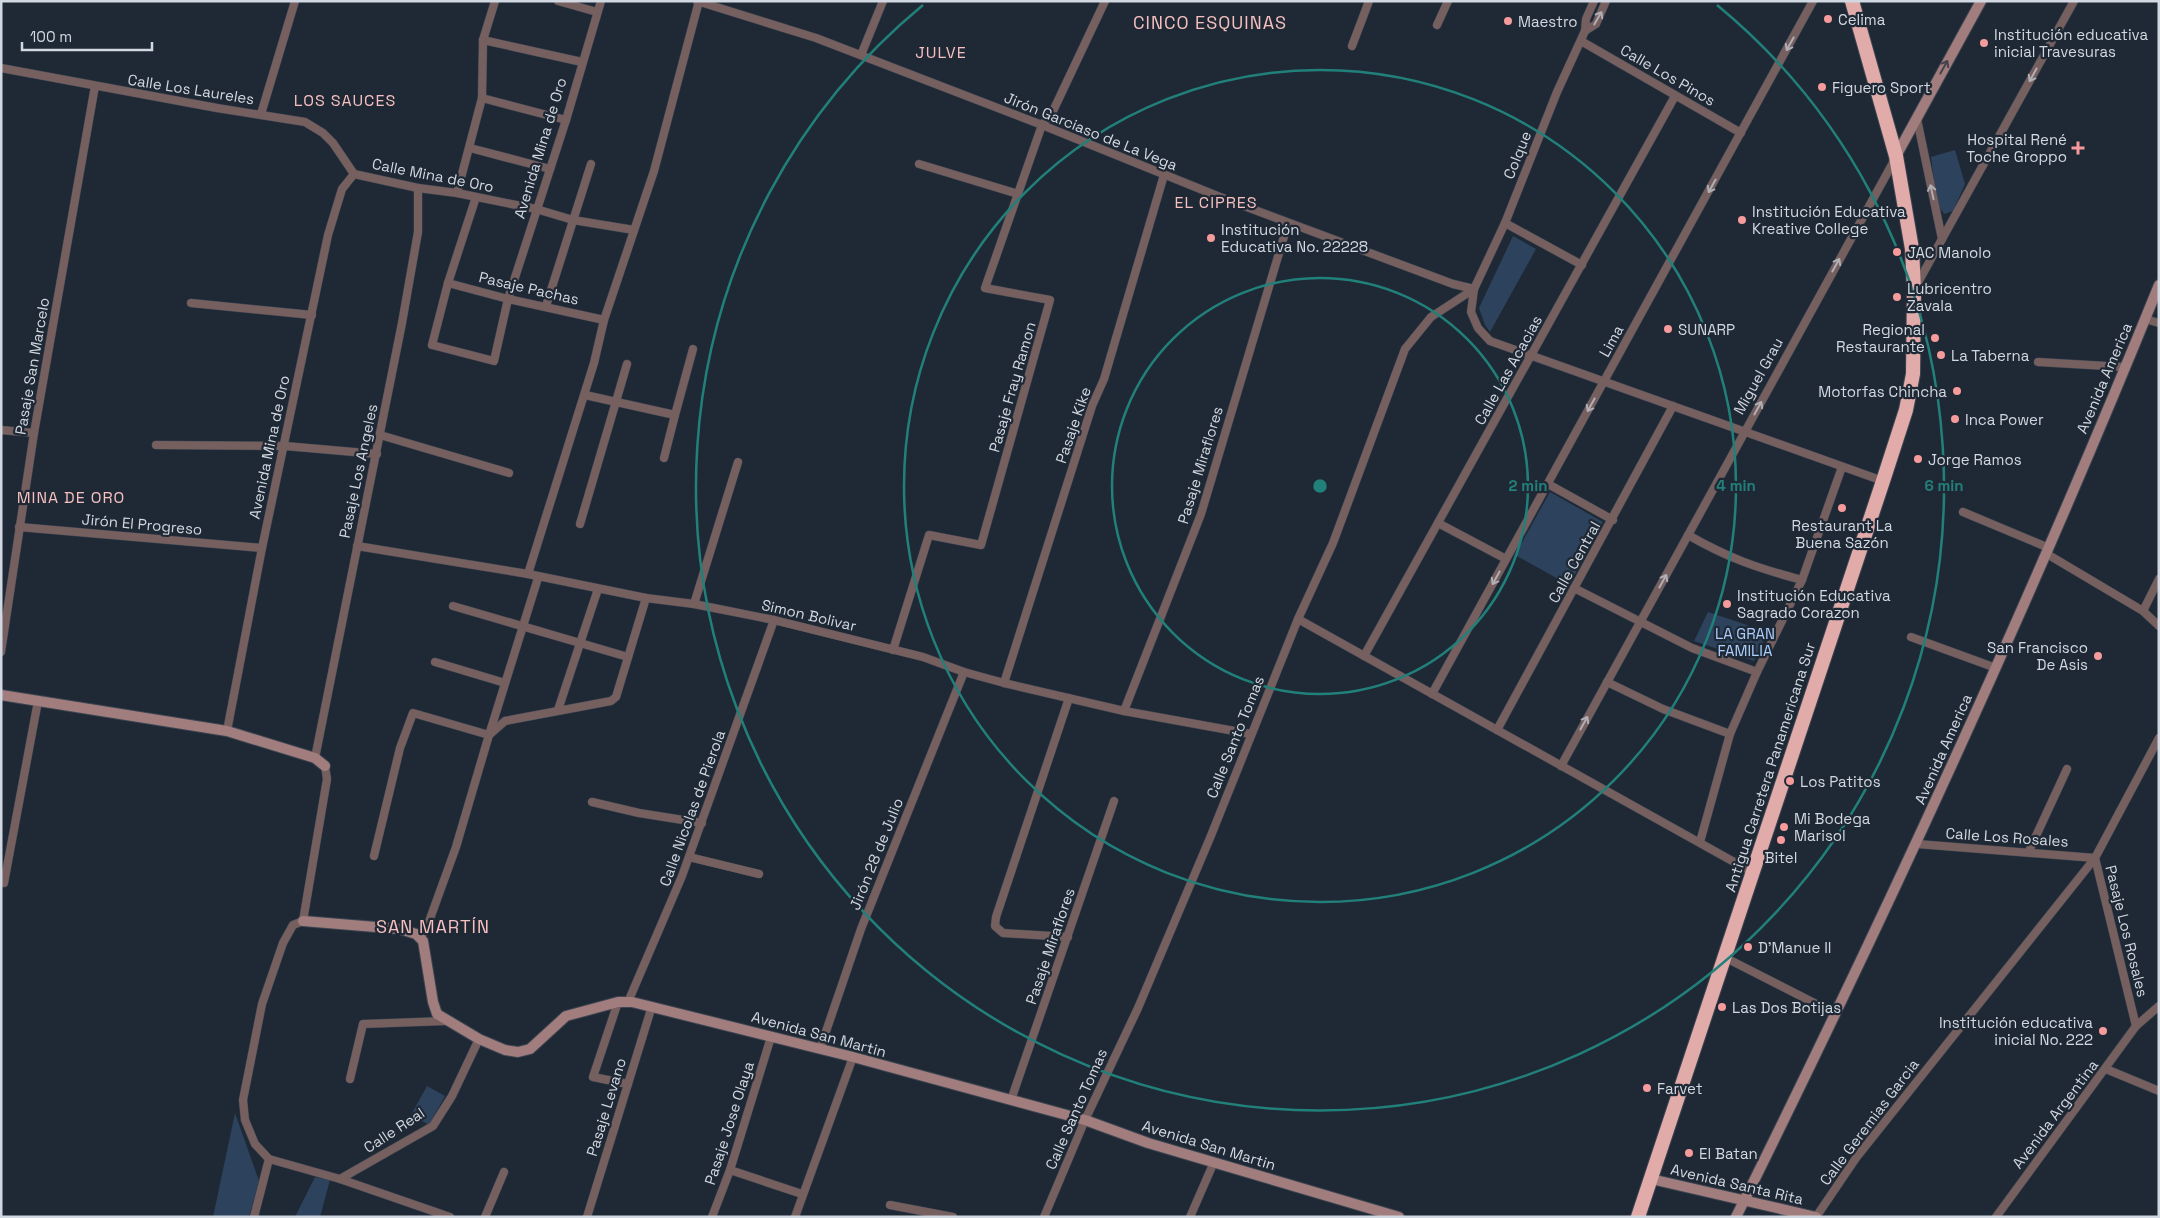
<svg xmlns="http://www.w3.org/2000/svg" width="2160" height="1218" font-family="'Space Grotesk',sans-serif">
	<rect width="100%" height="100%" fill="#1f2935"/>
	<g fill="#2d425d">
		<path d="M1955,150L1965,184L1953,211L1944,214L1937,204L1931,157Z"/>
		<path d="M1513,236L1536,249L1490,332L1485,325L1479,308Z"/>
		<path d="M1550,492L1603,522L1569,585L1515,555Z"/>
		<path d="M1708,612L1768,632L1754,661L1694,641Z"/>
		<path d="M427,1086L445,1096L429,1125L411,1115Z"/>
		<path d="M235,1113L259,1181L249,1217H213Z"/>
		<path d="M315,1177L330,1180L320,1217H295Z"/>
	</g>
	<g fill="none" stroke-linecap="round" stroke-linejoin="round">
		<g stroke="#3c4551" stroke-width="9">
			<g id="street">
				<path d="M558,1L597,12"/>
				<path d="M697,1L816,38L1042,125L1220,197L1453,284L1474,289"/>
				<path d="M1594,1L1586,19L1585,31L1557,92L1505,223L1474,289L1471,312L1478,328L1490,341L1883,481"/>
				<path d="M1437,25L1448,1"/>
				<path d="M1585,31L1596,24L1606,1"/>
				<path d="M483,40L582,62"/>
				<path d="M1581,41L1741,133"/>
				<path d="M1352,46L1369,1"/>
				<path d="M861,55L883,1"/>
				<path d="M1,68L217,108L305,122L323,133L333,143L354,174"/>
				<path d="M482,98L566,120"/>
				<path d="M261,114L295,1"/>
				<path d="M1917,119L1942,239"/>
				<path d="M470,148L550,169"/>
				<path d="M919,164L1018,194"/>
				<path d="M354,174L418,188L457,193L536,209L573,220L634,230"/>
				<path d="M457,193L482,98L483,40L495,1"/>
				<path d="M476,197L448,283L432,345L494,361L508,299L566,120L601,1"/>
				<path d="M1505,223L1582,265"/>
				<path d="M448,283L508,299L604,320"/>
				<path d="M1916,286L2074,1"/>
				<path d="M191,303L312,315"/>
				<path d="M546,306L591,164"/>
				<path d="M2145,319L2159,323"/>
				<path d="M2038,362L2124,367"/>
				<path d="M585,395L675,415L693,349"/>
				<path d="M1,430L34,433"/>
				<path d="M380,435L509,473"/>
				<path d="M156,445L285,446L377,454"/>
				<path d="M664,458L675,415"/>
				<path d="M1548,484L1613,520"/>
				<path d="M1963,512L2049,548"/>
				<path d="M1438,523L1506,559"/>
				<path d="M580,524L627,364"/>
				<path d="M19,527L262,548"/>
				<path d="M1688,535C1728,558 1757,568 1802,580"/>
				<path d="M357,546L528,574L646,598L694,604L774,620L923,657L964,672L1004,683L1124,711L1251,734"/>
				<path d="M2047,554L2143,611L2159,626"/>
				<path d="M528,574L594,363L604,320L654,171L699,1"/>
				<path d="M1574,588L1692,648L1757,672"/>
				<path d="M694,604L738,462"/>
				<path d="M453,606L628,657"/>
				<path d="M2143,611L2159,579"/>
				<path d="M1298,619L1752,872"/>
				<path d="M1911,637L1996,668"/>
				<path d="M893,650L929,535L981,545L1050,300L985,288L1042,125L1053,111L1105,1"/>
				<path d="M1,652L34,433L95,86"/>
				<path d="M1364,656L1675,96"/>
				<path d="M435,662L505,683"/>
				<path d="M1607,682L1663,709L1730,734"/>
				<path d="M1004,683L1092,406L1104,379L1164,175"/>
				<path d="M1432,694L1813,1"/>
				<path d="M558,710L598,589"/>
				<path d="M1124,711L1201,514L1288,223"/>
				<path d="M1497,730L1673,406"/>
				<path d="M227,731L262,548L328,235L342,189L354,174"/>
				<path d="M315,758L402,323L418,232V188"/>
				<path d="M325,766L327,779L303,921L293,925L283,943L262,1004L243,1100L245,1120L255,1144L269,1159L340,1179L450,1217"/>
				<path d="M1561,766L1895,159"/>
				<path d="M592,802L639,813L702,823"/>
				<path d="M1700,842L1730,734L1757,672L1802,580L1842,467"/>
				<path d="M1917,844L2095,858"/>
				<path d="M2029,851L2067,769"/>
				<path d="M374,856L400,748L413,713L489,735L538,578"/>
				<path d="M689,857L759,874"/>
				<path d="M4,883L38,701"/>
				<path d="M1068,937L1003,933L995,926L996,917L1069,698"/>
				<path d="M420,938L427,927L456,847L489,735L505,721L611,701L616,697L646,598"/>
				<path d="M1724,957L1834,1013"/>
				<path d="M618,1002L593,1077L628,1084"/>
				<path d="M628,1002L682,876L774,620"/>
				<path d="M2136,1026L2095,858L2159,738"/>
				<path d="M820,1049L861,929L964,672"/>
				<path d="M2106,1069L2159,1091"/>
				<path d="M350,1079L363,1024L446,1021"/>
				<path d="M1011,1100L1114,801"/>
				<path d="M730,1170L802,1194"/>
				<path d="M340,1179L433,1126L452,1096L479,1039"/>
				<path d="M890,1205L953,1217"/>
				<path d="M254,1217L269,1159"/>
				<path d="M485,1217L504,1172"/>
				<path d="M587,1217L652,1006"/>
				<path d="M712,1217L730,1170L771,1037"/>
				<path d="M795,1217L853,1057"/>
				<path d="M1044,1217L1085,1120L1138,1008L1210,838L1298,619L1333,543L1405,349L1431,317L1474,289"/>
				<path d="M1190,1217L1214,1162"/>
				<path d="M1816,1217L1856,1158L2095,858"/>
				<path d="M1996,1217L2136,1026L2159,1006"/>
			</g>
		</g>
		<g stroke="#3c4551" stroke-width="12">
			<g id="secondary">
				<path d="M1896,156L1981,1"/>
				<path d="M1,695L227,731L315,758L325,766"/>
				<path d="M303,921L400,929L416,934L423,941L433,1002L437,1014L479,1039L505,1050L518,1052L530,1049L566,1016L618,1002H632L853,1057L1085,1120L1148,1143L1399,1217"/>
				<path d="M1651,1179L1816,1217"/>
				<path d="M1736,1217C1888,911 2031,601 2159,285"/>
			</g>
		</g>
		<g stroke="#3c4551" stroke-width="16">
			<path id="highway" d="M1638,1217L1883,481L1906,410L1913,374L1914,289L1912,249L1896,156L1852,1"/>
		</g>
		<use href="#street" stroke="#755f5f" stroke-width="8"/>
		<use href="#secondary" stroke="#a17e7d" stroke-width="10"/>
		<use href="#highway" stroke="#e1abaa" stroke-width="14"/>
	</g>
	<defs><path id="oneway-shaft" d="M-6 0H5M1.5-3L5.5 0L1.5 3" fill="none" stroke-width="1.6" stroke-linecap="round" stroke-linejoin="round" transform="scale(1.25)"/></defs>
	<g stroke="#b1aeb4">
		<use href="#oneway-shaft" transform="translate(1598 18) rotate(-60)"/>
		<use href="#oneway-shaft" transform="translate(1790 44) rotate(119)"/>
		<use href="#oneway-shaft" transform="translate(2033 75) rotate(119)"/>
		<use href="#oneway-shaft" transform="translate(1712 186) rotate(119)"/>
		<use href="#oneway-shaft" transform="translate(1932 192) rotate(-102)"/>
		<use href="#oneway-shaft" transform="translate(1836 265) rotate(-61)"/>
		<use href="#oneway-shaft" transform="translate(1591 405) rotate(119)"/>
		<use href="#oneway-shaft" transform="translate(1758 408) rotate(-61)"/>
		<use href="#oneway-shaft" transform="translate(1496 578) rotate(119)"/>
		<use href="#oneway-shaft" transform="translate(1663 581) rotate(-61)"/>
		<use href="#oneway-shaft" transform="translate(1584 723) rotate(-61)"/>
	</g>
	<use stroke="#46424b" href="#oneway-shaft" transform="translate(1944 67) rotate(-61)"/>
	<g fill="none" stroke="#22807a" stroke-width="2.5">
		<circle cx="1320" cy="486" r="208"/>
		<circle cx="1320" cy="486" r="416"/>
		<path d="M1717 5A624 624 0 1 1 923 5"/>
	</g>
	<g fill="#f59b9b" stroke="#1f2935" stroke-width="2">
		<circle cx="1828" cy="19" r="5"/>
		<circle cx="1508" cy="21" r="5"/>
		<circle cx="1984" cy="43" r="5"/>
		<circle cx="1822" cy="87" r="5"/>
		<path d="M2075.5 140.5h5v5h5v5h-5v5h-5v-5h-5v-5h5z"/>
		<circle cx="1742" cy="220" r="5"/>
		<circle cx="1211" cy="238" r="5"/>
		<circle cx="1897" cy="252" r="5"/>
		<circle cx="1897" cy="297" r="5"/>
		<circle cx="1668" cy="329" r="5"/>
		<circle cx="1935" cy="338" r="5"/>
		<circle cx="1941" cy="355" r="5"/>
		<circle cx="1957" cy="391" r="5"/>
		<circle cx="1955" cy="419" r="5"/>
		<circle cx="1918" cy="459" r="5"/>
		<circle cx="1842" cy="508" r="5"/>
		<circle cx="1727" cy="604" r="5"/>
		<circle cx="2098" cy="656" r="5"/>
		<circle cx="1790" cy="781" r="5"/>
		<circle cx="1784" cy="827" r="5"/>
		<circle cx="1781" cy="840" r="5"/>
		<circle cx="1748" cy="947" r="5"/>
		<circle cx="1722" cy="1007" r="5"/>
		<circle cx="2103" cy="1031" r="5"/>
		<circle cx="1647" cy="1088" r="5"/>
		<circle cx="1689" cy="1153" r="5"/>
	</g>
	<g text-anchor="middle" dominant-baseline="central" stroke-width="4.5" stroke-linejoin="round" paint-order="stroke">
		<g font-size="15" fill="#d2d8e1" stroke="#1f2935" text-anchor="start">
			<text x="1838" y="19">Celima</text>
			<text x="1518" y="21">Maestro</text>
			<text x="1994" y="34">Institución educativa<tspan x="1994" dy="17">inicial Travesuras</tspan></text>
			<text x="1832" y="87">Figuero Sport</text>
			<text x="2067" y="139" text-anchor="end">Hospital René<tspan x="2067" dy="17">Toche Groppo</tspan></text>
			<text x="1752" y="211">Institución Educativa<tspan x="1752" dy="17">Kreative College</tspan></text>
			<text x="1221" y="229">Institución<tspan x="1221" dy="17">Educativa No. 22228</tspan></text>
			<text x="1907" y="252">JAC Manolo</text>
			<text x="1907" y="288">Lubricentro<tspan x="1907" dy="17">Zavala</tspan></text>
			<text x="1678" y="329">SUNARP</text>
			<text x="1925" y="329" text-anchor="end">Regional<tspan x="1925" dy="17">Restaurante</tspan></text>
			<text x="1951" y="355">La Taberna</text>
			<text x="1947" y="391" text-anchor="end">Motorfas Chincha</text>
			<text x="1965" y="419">Inca Power</text>
			<text x="1928" y="459">Jorge Ramos</text>
			<text x="1842" y="525" text-anchor="middle">Restaurant La<tspan x="1842" dy="17">Buena Sazón</tspan></text>
			<text x="1737" y="595">Institución Educativa<tspan x="1737" dy="17">Sagrado Corazon</tspan></text>
			<text x="2088" y="647" text-anchor="end">San Francisco<tspan x="2088" dy="17">De Asis</tspan></text>
			<text x="1800" y="781">Los Patitos</text>
			<text x="1794" y="818">Mi Bodega<tspan x="1794" dy="17">Marisol</tspan></text>
			<text x="1781" y="857" text-anchor="middle">Bitel</text>
			<text x="1758" y="947">D'Manue II</text>
			<text x="1732" y="1007">Las Dos Botijas</text>
			<text x="2093" y="1022" text-anchor="end">Institución educativa<tspan x="2093" dy="17">inicial No. 222</tspan></text>
			<text x="1657" y="1088">Farvet</text>
			<text x="1699" y="1153">El Batan</text>
		</g>
		<g font-size="15" fill="#d2d8e1" stroke="#1f2935">
			<text transform="translate(1668 75) rotate(30)">Calle Los Pinos</text>
			<text transform="translate(191 89) rotate(9)">Calle Los Laureles</text>
			<text transform="translate(1091 131) rotate(22)">Jirón Garciaso de La Vega</text>
			<text transform="translate(540 148) rotate(-73)">Avenida Mina de Oro</text>
			<text transform="translate(1517 155) rotate(-68)">Colque</text>
			<text transform="translate(433 175) rotate(11)">Calle Mina de Oro</text>
			<text transform="translate(529 288) rotate(13)">Pasaje Pachas</text>
			<text transform="translate(1611 341) rotate(-61)">Lima</text>
			<text transform="translate(32 366) rotate(-80)">Pasaje San Marcelo</text>
			<text transform="translate(1508 370) rotate(-61)">Calle Las Acacias</text>
			<text transform="translate(1758 376) rotate(-61)">Miguel Grau</text>
			<text transform="translate(2104 378) rotate(-67)">Avenida America</text>
			<text transform="translate(1012 387) rotate(-74)">Pasaje Fray Ramon</text>
			<text transform="translate(1073 425) rotate(-71)">Pasaje Kike</text>
			<text transform="translate(269 447) rotate(-78)">Avenida Mina de Oro</text>
			<text transform="translate(1200 465) rotate(-73)">Pasaje Miraflores</text>
			<text transform="translate(358 471) rotate(-78)">Pasaje Los Angeles</text>
			<text transform="translate(142 524) rotate(5)">Jirón El Progreso</text>
			<text transform="translate(1574 562) rotate(-61)">Calle Central</text>
			<text transform="translate(809 615) rotate(13)">Simon Bolivar</text>
			<text transform="translate(1235 737) rotate(-68)">Calle Santo Tomas</text>
			<text transform="translate(1943 749) rotate(-66)">Avenida America</text>
			<text transform="translate(1770 767) rotate(-72)">Antigua Carretera Panamericana Sur</text>
			<text transform="translate(692 808) rotate(-70)">Calle Nicolas de Pierola</text>
			<text transform="translate(2007 837) rotate(4)">Calle Los Rosales</text>
			<text transform="translate(876 854) rotate(-68)">Jirón 28 de Julio</text>
			<text transform="translate(2127 931) rotate(76)">Pasaje Los Rosales</text>
			<text transform="translate(1050 946) rotate(-71)">Pasaje Miraflores</text>
			<text transform="translate(819 1034) rotate(15)">Avenida San Martin</text>
			<text transform="translate(606 1107) rotate(-73)">Pasaje Levano</text>
			<text transform="translate(1076 1109) rotate(-66)">Calle Santo Tomas</text>
			<text transform="translate(2055 1114) rotate(-53)">Avenida Argentina</text>
			<text transform="translate(1869 1122) rotate(-53)">Calle Geremias Garcia</text>
			<text transform="translate(729 1123) rotate(-72)">Pasaje Jose Olaya</text>
			<text transform="translate(394 1130) rotate(-33)">Calle Real</text>
			<text transform="translate(1209 1145) rotate(17)">Avenida San Martin</text>
			<text transform="translate(1737 1184) rotate(13)">Avenida Santa Rita</text>
		</g>
		<g font-size="15" fill="#accffd" stroke="#1f2935">
			<text x="1745" y="633">LA GRAN<tspan x="1745" dy="17">FAMILIA</tspan></text>
		</g>
		<g font-size="16" letter-spacing="1" fill="#f5c0bf" stroke="#1f2935">
			<text x="941" y="52">JULVE</text>
			<text x="345" y="100">LOS SAUCES</text>
			<text x="1216" y="202">EL CIPRES</text>
			<text x="71" y="497">MINA DE ORO</text>
		</g>
		<g font-size="18" letter-spacing="1" fill="#f5c0bf" stroke="#1f2935">
			<text x="1210" y="22">CINCO ESQUINAS</text>
			<text x="433" y="926">SAN MARTÍN</text>
		</g>
	</g>
	<circle cx="1320" cy="486" r="8" fill="#22807a" stroke="#1f2935" stroke-width="2.5"/>
	<g font-size="15" text-anchor="middle" font-weight="bold" fill="#22807a" stroke="#1f2935" stroke-width="4.5" stroke-linejoin="round" paint-order="stroke">
		<text x="1528" y="491">2 min</text>
		<text x="1736" y="491">4 min</text>
		<text x="1944" y="491">6 min</text>
	</g>
	<rect width="2160" height="1218" fill="none" stroke="#d2d8e1" stroke-width="5"/>
	<path d="M22 42v8h130v-8" fill="none" stroke="#d2d8e1" stroke-width="2.5"/>
	<text x="30" y="42" font-size="15" fill="#d2d8e1" stroke="#1f2935" stroke-width="4" paint-order="stroke">100 m</text>
</svg>
